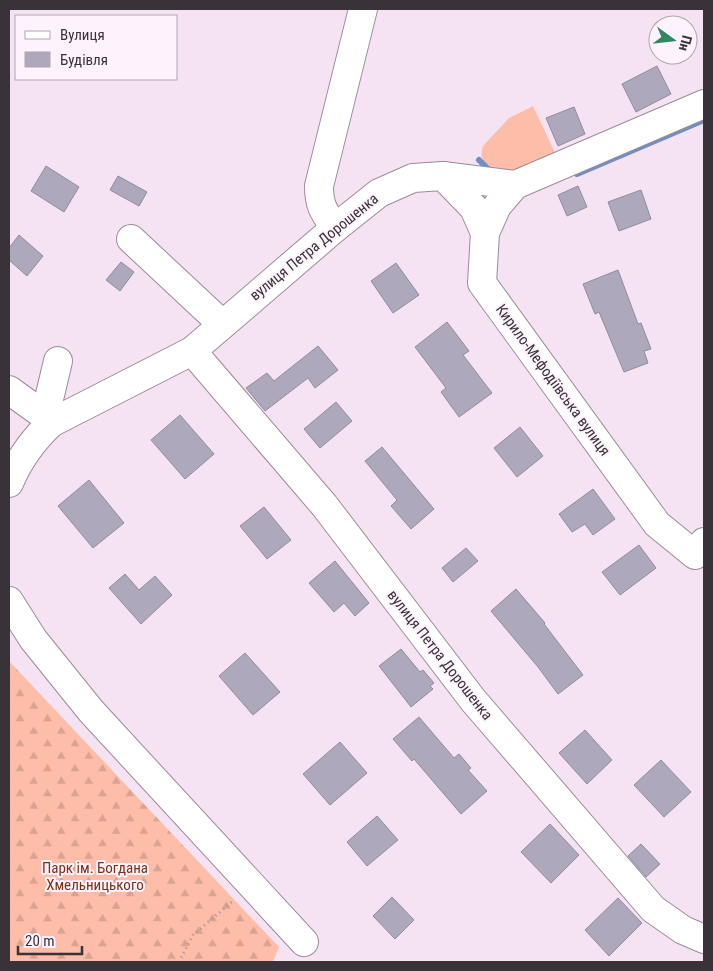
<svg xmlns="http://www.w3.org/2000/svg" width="713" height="971" font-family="'Roboto Condensed',sans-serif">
	<defs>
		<pattern id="forest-firs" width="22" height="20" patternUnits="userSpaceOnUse" patternTransform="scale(1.25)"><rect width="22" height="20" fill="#fdbda8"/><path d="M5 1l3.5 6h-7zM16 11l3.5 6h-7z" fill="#daa391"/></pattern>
	</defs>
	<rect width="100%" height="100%" fill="#f5e3f3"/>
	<path fill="url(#forest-firs)" d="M9,661L279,947L273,962H9Z"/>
	<path fill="#fdbda8" d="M533,106L557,157C541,163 488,186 482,158C481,155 482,149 483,146L509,118Z"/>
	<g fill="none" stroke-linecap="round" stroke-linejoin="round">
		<g stroke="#718ec3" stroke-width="6">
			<path d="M479,160L488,169L493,172"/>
			<path d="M577,174L704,120"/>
		</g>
	</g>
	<g fill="#ada8bc" stroke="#908c9f">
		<path d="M657,66L671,94L636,112L622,84Z"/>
		<path d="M574,107L585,134L558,146L546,118Z"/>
		<path d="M46,166L79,187L64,212L31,191Z"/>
		<path d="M118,176L147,192L139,206L110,190Z"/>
		<path d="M578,186L587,207L567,216L558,195Z"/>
		<path d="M641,190L651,219L619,231L608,202Z"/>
		<path d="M19,235L43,256L27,276L9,260V248Z"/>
		<path d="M121,262L134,272L120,291L106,280Z"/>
		<path d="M396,263L419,295L393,313L371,281Z"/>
		<path d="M618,270L638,324L641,323L651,349L644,351L648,363L624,372L599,312L595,314L583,284Z"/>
		<path d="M447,322L469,351L463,355L492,393L459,417L441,392L446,388L415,347Z"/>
		<path d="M318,346L338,370L315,388L308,378L265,411L246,388L267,373L274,381Z"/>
		<path d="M336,402L352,421L320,448L304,429Z"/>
		<path d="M180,415L214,454L185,479L151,440Z"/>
		<path d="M520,427L543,456L517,477L494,448Z"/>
		<path d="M382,447L434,509L411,529L391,506L397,500L365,461Z"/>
		<path d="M89,480L124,523L93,548L58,506Z"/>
		<path d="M593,489L615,519L593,535L585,524L572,532L559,514Z"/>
		<path d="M264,507L291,540L267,559L240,526Z"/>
		<path d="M639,545L656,568L620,595L602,572Z"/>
		<path d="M466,548L478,561L453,582L442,568Z"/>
		<path d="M335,561L369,603L355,616L344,603L334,612L309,583Z"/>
		<path d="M125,574L139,590L155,576L172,595L141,624L109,588Z"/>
		<path d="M516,589L545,623L544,624L583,675L558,694L538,667L491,611Z"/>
		<path d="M401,649L420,672L423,670L434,683L430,686L433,689L411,707L379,666Z"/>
		<path d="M245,653L280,692L253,715L219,676Z"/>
		<path d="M419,717L454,758L459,754L471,768L468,770L487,791L461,814L414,759L412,761L393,739Z"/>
		<path d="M585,730L612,760L587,784L559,753Z"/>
		<path d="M340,742L367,773L330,805L303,774Z"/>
		<path d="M661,760L691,792L664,817L634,785Z"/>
		<path d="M377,816L398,840L367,866L347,842Z"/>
		<path d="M550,824L579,855L551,883L521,852Z"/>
		<path d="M641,844L660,864L646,877L628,856Z"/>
		<path d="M392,897L414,920L395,939L373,916Z"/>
		<path d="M618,898L642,923L609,956L585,930Z"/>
	</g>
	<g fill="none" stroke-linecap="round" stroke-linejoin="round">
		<g stroke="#9c8b9a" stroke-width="30">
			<g id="minor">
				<path d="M443,176L474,208L485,233"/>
				<path d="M515,185L497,206L485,233L482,283L657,524L695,555L704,542"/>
				<path d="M335,228C324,212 319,206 319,186L363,9"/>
				<path d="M131,239L222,324"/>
				<path d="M192,351L324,505L473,700L653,909L683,930L704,939"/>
				<path d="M9,390L45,416L51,423"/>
				<path d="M45,416L58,361"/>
				<path d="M9,483C19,459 32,441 51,423L192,351L335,228L379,193L413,178L443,176L515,185L704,104"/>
				<path d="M9,601L33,639L91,711L304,942"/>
			</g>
		</g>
		<path stroke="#a295a0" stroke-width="3" stroke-dasharray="1 4" stroke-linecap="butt" d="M179,962L193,935L234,900"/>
		<use href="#minor" stroke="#fff" stroke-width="28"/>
	</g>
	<g text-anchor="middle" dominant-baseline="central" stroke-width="4" stroke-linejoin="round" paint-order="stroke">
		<g font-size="15" fill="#393238" stroke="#fef3fc">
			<text transform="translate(314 247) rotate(-39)">вулиця Петра Дорошенка</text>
			<text transform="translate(553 380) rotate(54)">Кирило-Мефодіївська вулиця</text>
			<text transform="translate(440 655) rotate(52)">вулиця Петра Дорошенка</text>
		</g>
		<g font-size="15" fill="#7e3014" stroke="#fef3fc">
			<text x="95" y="868">Парк ім. Богдана<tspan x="95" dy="17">Хмельницького</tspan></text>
		</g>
	</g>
	<rect width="713" height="971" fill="none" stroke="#393238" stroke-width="20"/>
	<rect x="15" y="15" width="162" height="65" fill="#fef3fc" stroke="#afa6ae"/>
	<rect x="25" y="31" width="25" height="8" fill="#ffffff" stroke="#afa6ae"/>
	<text x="60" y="40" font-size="15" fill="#393238">Вулиця</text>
	<rect x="25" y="52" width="25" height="15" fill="#ada8bc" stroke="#afa6ae"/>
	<text x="60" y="65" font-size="15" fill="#393238">Будівля</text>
	<g transform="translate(673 40) rotate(105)"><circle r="24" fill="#fef3fc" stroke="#afa6ae"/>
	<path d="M0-4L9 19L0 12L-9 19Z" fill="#30895e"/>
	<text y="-8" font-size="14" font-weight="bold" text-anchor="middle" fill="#393238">Пн</text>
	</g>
	<path d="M18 946v8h64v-8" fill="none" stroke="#393238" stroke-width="2.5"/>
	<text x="25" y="946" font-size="15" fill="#393238" stroke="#fef3fc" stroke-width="4" paint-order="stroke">20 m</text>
</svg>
